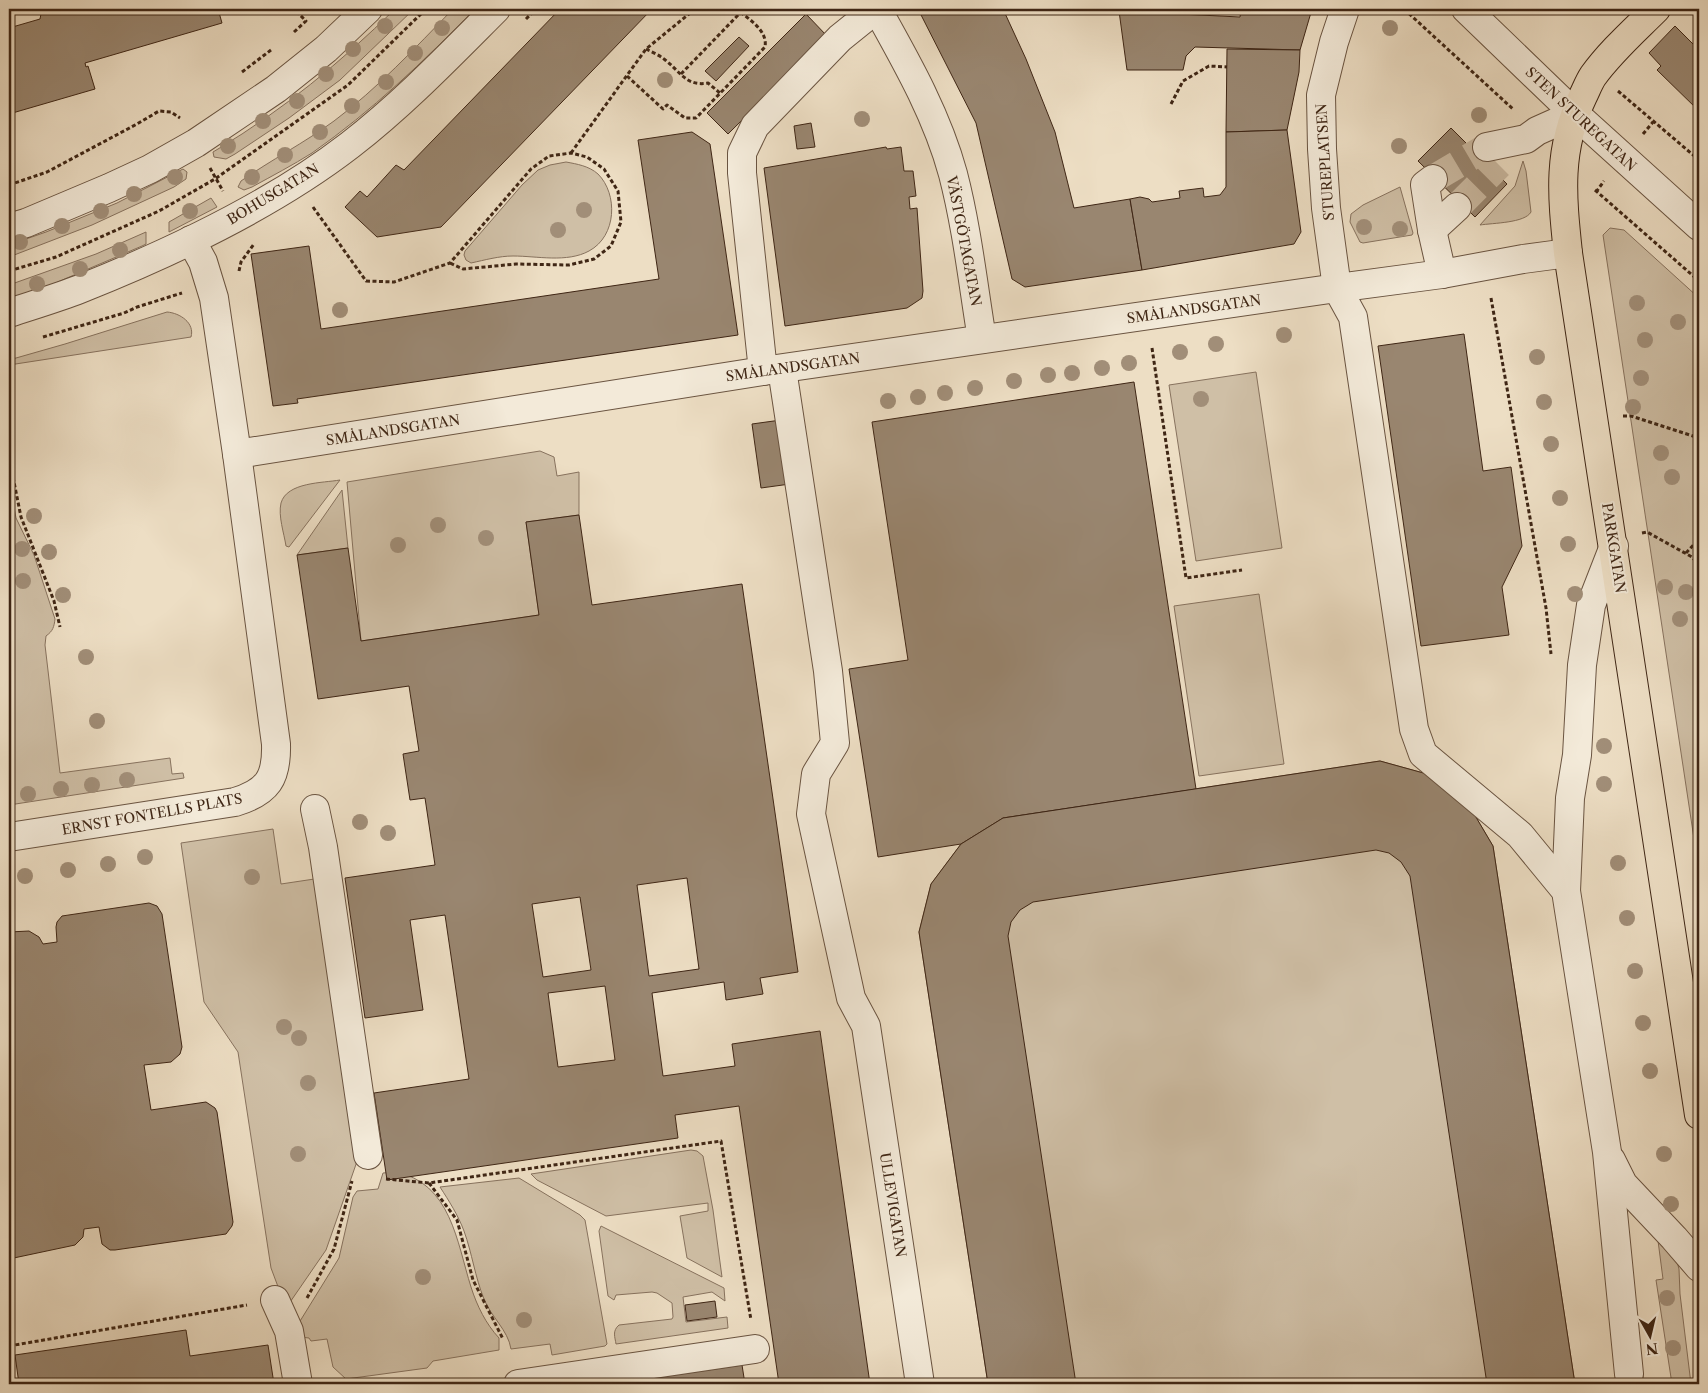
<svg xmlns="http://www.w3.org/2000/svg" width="1708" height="1393" font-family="'Libre Caslon Text',serif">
	<rect width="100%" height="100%" fill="#eddec4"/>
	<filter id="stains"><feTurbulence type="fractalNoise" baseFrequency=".004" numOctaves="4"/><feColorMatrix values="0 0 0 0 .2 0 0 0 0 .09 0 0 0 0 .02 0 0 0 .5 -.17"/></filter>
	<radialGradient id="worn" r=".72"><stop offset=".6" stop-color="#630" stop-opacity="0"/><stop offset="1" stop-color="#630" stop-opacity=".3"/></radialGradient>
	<g fill="#cfbfa6" stroke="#87725e">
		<path d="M395,9H414L340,80L289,118L235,154L226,159L214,157L213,152L218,149C283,110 341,62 395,9Z"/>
		<path d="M453,9H475C424,61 372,111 312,153C293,165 272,176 252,187L244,190L238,187L241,181C271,160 304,143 334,121C378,88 415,48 453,9Z"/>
		<path d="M1523,161L1526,171L1531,212C1525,223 1493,223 1480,225L1515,186Z"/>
		<path d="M566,162C577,164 589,166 598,174C618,194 617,236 589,251C567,263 537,256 513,256C499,256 485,260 471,263L466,260L464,255L465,251L522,185L538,170L550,165Z"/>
		<path d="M183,169L187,172L186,179L174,187L92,225L9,257V245L46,232L117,203Z"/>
		<path d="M1400,187L1413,233L1412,235L1363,243L1360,242L1350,222L1351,214L1363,205Z"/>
		<path d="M211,198L217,207L169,232V222Z"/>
		<path d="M1610,228L1624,230L1699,298V872L1603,235Z"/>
		<path d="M146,232V244L142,246L53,284L9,299V285L96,254Z"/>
		<path d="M167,312C180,313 195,323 191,337L9,365V360L65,344Z"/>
		<path d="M1256,372L1282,548L1196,561L1169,385Z"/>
		<path d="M540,451L554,457L557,476L579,472V515L526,522L539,615L361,641L347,482Z"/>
		<path d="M9,480L16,518L34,555L55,619C54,627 53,631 46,636L45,645L60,773L170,758L172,774L183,773L184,778L9,805Z"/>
		<path d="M340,480L289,547L286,546C284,533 278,516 281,503C287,482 323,483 340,480Z"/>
		<path d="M342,490L348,548L297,555Z"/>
		<path d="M1259,594L1284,764L1199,776L1174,606Z"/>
		<path d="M1380,761L1427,774L1467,802L1493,846L1575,1384H988L919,932L931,884L961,844L1003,818Z"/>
		<path d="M273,829L281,884L321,878L361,1150L326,1250L286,1308L271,1268L238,1052L204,1002L181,843Z"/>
		<path d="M691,1150L697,1151L703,1156L713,1210L722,1277L687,1258L680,1216L708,1211V1203L606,1216L537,1180L531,1174Z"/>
		<path d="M395,1172C451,1182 457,1243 471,1287C477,1306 486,1324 499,1338V1350L433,1361L427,1368L346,1379L333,1367L327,1339L311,1341L309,1338L300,1337L297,1326L339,1258L353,1197L357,1191L378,1189L383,1173Z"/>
		<path d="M519,1178L580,1215L585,1220L607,1344L605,1346L552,1355L550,1344L511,1349C508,1330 491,1317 484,1299C475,1277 472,1253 464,1231C458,1215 449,1201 440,1187Z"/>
		<path d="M601,1226L724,1288L725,1301L712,1292L683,1297L686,1322L727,1317L728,1328L616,1344C615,1337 612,1331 619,1325L672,1319L673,1317L672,1303L657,1293L652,1292L616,1295L614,1300L608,1296L599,1231Z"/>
		<path d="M1657,1233L1675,1254L1679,1269L1680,1294L1691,1384H1672L1656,1280L1663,1279Z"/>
	</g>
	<g fill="#998670" stroke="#3f2615" fill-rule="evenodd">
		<path d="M42,9H218L222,23L85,63L86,67L88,66L95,89L9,114V28L40,19Z"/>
		<path d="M560,9H652L441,227L377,237L345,207L360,191L367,197L396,165L404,170Z"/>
		<path d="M918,9H1003L1026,59L1055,132L1074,208L1130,199L1142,270L1025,287L1012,279L976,123Z"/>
		<path d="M1241,9H1312L1300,50L1195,47L1186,56L1183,70H1127L1119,11L1240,17Z"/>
		<path d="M806,14L827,36L728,134L707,113Z"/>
		<path d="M1675,26L1693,44L1699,37V111L1657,70L1661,66L1649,53Z"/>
		<path d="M739,37L749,46L716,81L705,71Z"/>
		<path d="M1227,49L1300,50L1299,72L1287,130L1226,132Z"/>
		<path d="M811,123L815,147L797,149L794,126Z"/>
		<path d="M1451,128L1507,184L1475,217L1418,161Z"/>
		<path d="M1287,130L1301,232L1294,244L1142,270L1130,199L1140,197L1149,199L1152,202L1180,198L1179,191L1203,188L1204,197L1220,195L1226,187V132Z"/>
		<path d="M692,132L710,144L738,335L297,399L298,403L273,406L251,254L309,246L321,329L659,279L638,140Z"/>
		<path d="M886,147L887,149L901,147L904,171H913L916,196L909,197L910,209L917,208L923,291L922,298L907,308L785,326L764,168Z"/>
		<path d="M1464,334L1483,471L1511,467L1522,546L1502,587L1509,635L1421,646L1378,346Z"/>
		<path d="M1134,382L1196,789L1003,818L961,844L878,857L849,669L908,660L872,422Z"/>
		<path d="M781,420L790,484L761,488L752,424Z"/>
		<path d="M579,515L592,605L742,584L798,972L760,978L763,994L726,1000L724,982L652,993L663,1076L735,1066L732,1044L820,1031L870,1384H779L739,1106L675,1115L678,1138L387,1180L374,1093L469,1079L445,915L410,920L423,1010L365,1018L345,878L435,865L425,798L410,800L403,754L419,751L409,686L318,699L297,555L348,548L361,641L539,615L526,522ZM687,878L699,969L649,976L637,885ZM580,897L591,970L543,977L532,904ZM605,986L615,1060L558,1067L548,993Z"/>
		<path d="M1380,761L1427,774L1467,802L1493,846L1575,1384H1487L1410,876L1401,862L1389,853L1376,850L1033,902L1020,910L1011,922L1008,936L1076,1384H988L919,932L931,884L961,844L1003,818Z"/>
		<path d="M149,903L157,906L162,914L182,1047L180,1054L171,1062L144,1065L151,1110L206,1102L215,1108L217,1112L233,1222L232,1226L226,1234L115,1250H110L102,1244L99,1227L84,1229L83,1237L75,1245L9,1259V932L29,931L39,937L43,944L57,942L56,927L57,922L62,916Z"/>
		<path d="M715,1301L717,1317L687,1321L685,1305Z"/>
		<path d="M186,1330L190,1356L268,1345L274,1384H19L15,1355Z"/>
		<path d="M742,1365L745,1384H612Z"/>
	</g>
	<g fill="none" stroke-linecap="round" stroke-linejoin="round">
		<g stroke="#cab9a1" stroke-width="28" stroke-dasharray="28 14" stroke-linecap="butt">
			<path d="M1433,179L1487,147"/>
			<path d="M1457,207L1499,165"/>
		</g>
		<g stroke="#6a5441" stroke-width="30">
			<g id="minor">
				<path d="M877,9C906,61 937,115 953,174C967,228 973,284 982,339"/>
				<path d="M1345,9L1334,42L1321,95L1322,149L1326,208L1337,288L1353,317L1414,729L1423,754L1520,835L1566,891L1607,1152L1629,1374"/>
				<path d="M1466,9L1575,114L1699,226"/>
				<path d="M1487,147L1526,139L1537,131L1575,114"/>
				<path d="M1433,179L1425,185L1432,230L1442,274"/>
				<path d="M9,228L26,223L109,188L150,169L196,143L276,89L326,49L368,9"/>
				<path d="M1432,230L1457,207"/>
				<path d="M191,240L203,262L214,298L237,454L763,371L1337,288L1442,274L1523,259L1568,253"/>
				<path d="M9,313C33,305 57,298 80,289C173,252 271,206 350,145C403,104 449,56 496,9"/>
				<path d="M782,369L828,671L835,743L816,774L811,814L851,998L866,1026L920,1384"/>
				<path d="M763,371L742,173V153L755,126L840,38L876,9"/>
				<path d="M315,809L323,847L368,1155"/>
				<path d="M9,837L235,802C268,792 277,778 276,744L237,454"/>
				<path d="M1566,891L1570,798L1577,755L1582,665L1591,605L1614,546"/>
				<path d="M1611,1160L1623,1184L1674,1238L1699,1267"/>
				<path d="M275,1300L289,1331L298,1384"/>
				<path d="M518,1384L755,1349"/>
			</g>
		</g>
		<g stroke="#3f2615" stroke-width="30">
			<path id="major" d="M1656,9C1635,30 1611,51 1593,76C1589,82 1586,90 1583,96C1557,150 1562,196 1568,253L1699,1115"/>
		</g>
		<g stroke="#3f2615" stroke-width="3" stroke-dasharray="4 2.5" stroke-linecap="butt">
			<path d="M1404,9L1514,110"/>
			<path d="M526,19L536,9"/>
			<path d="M294,32L306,21L294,9"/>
			<path d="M646,49C652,52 659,55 664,59C680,71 686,87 708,83L720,93"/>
			<path d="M242,72L271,50"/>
			<path d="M681,74L741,12"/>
			<path d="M627,76L663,109L667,105L685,118H696L765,47C768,30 748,19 737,9"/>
			<path d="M1618,91L1699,160"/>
			<path d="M1171,104L1183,81L1209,66L1227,67"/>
			<path d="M1643,134L1653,122"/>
			<path d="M571,153L646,49L695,9"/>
			<path d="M210,168L223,191"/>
			<path d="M9,185L47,172L137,124L159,111L171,112L180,118"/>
			<path d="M1595,190L1699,281"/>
			<path d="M1596,192L1604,181"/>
			<path d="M313,207L366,281L394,282L450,263L531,169L549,156L571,153L587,157L604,169L618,191L621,222L611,246L594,259L569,265L516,264L463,269L450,263"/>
			<path d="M9,271L56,257L159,211L215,179L348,85L426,9"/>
			<path d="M239,271L241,262L254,244"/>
			<path d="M1491,298L1546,608L1551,654"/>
			<path d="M43,337L124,313L137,307L182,293"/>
			<path d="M1152,348L1186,578L1242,570"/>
			<path d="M1623,416H1631L1699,438"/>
			<path d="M9,472L13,477L21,517L54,601L60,627"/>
			<path d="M1642,533L1647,532L1692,557L1699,565"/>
			<path d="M1686,553L1699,539"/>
			<path d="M386,1179L429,1183L721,1141L751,1320"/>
			<path d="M429,1183L457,1220L473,1280L503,1339"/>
			<path d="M307,1298L334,1249L352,1181"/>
			<path d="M9,1346L247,1305"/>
		</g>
		<use href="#minor" stroke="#f3ead9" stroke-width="28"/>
		<use href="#major" stroke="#eddec4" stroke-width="28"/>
	</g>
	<g fill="#a18e78">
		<circle cx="385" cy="26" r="8"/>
		<circle cx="442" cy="28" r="8"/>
		<circle cx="1390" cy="28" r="8"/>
		<circle cx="353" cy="49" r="8"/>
		<circle cx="415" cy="53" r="8"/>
		<circle cx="326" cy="74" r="8"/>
		<circle cx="665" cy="80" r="8"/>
		<circle cx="386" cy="82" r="8"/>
		<circle cx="297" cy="101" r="8"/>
		<circle cx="352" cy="106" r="8"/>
		<circle cx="1479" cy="115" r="8"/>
		<circle cx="862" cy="119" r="8"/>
		<circle cx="263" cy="121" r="8"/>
		<circle cx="320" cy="132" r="8"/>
		<circle cx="228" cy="146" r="8"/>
		<circle cx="1399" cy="146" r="8"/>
		<circle cx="285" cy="155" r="8"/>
		<circle cx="175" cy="177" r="8"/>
		<circle cx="252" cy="177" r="8"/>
		<circle cx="134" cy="194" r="8"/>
		<circle cx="584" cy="210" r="8"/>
		<circle cx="101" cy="211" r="8"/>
		<circle cx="190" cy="211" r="8"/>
		<circle cx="62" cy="226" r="8"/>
		<circle cx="1364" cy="227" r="8"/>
		<circle cx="1400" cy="229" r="8"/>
		<circle cx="558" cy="230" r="8"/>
		<circle cx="20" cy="242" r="8"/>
		<circle cx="120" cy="250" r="8"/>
		<circle cx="80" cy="269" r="8"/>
		<circle cx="37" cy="284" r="8"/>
		<circle cx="1637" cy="303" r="8"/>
		<circle cx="340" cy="310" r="8"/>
		<circle cx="1678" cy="322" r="8"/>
		<circle cx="1284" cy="335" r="8"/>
		<circle cx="1645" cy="340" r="8"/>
		<circle cx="1216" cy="344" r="8"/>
		<circle cx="1180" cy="352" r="8"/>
		<circle cx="1537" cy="357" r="8"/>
		<circle cx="1129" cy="363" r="8"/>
		<circle cx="1102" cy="368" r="8"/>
		<circle cx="1072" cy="373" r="8"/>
		<circle cx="1048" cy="375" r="8"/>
		<circle cx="1641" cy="378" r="8"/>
		<circle cx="1014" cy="381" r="8"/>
		<circle cx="975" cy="388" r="8"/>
		<circle cx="945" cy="393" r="8"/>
		<circle cx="918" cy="397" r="8"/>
		<circle cx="1201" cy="399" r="8"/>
		<circle cx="888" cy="401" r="8"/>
		<circle cx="1544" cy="402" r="8"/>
		<circle cx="1633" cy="407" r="8"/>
		<circle cx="1551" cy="444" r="8"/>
		<circle cx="1661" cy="453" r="8"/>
		<circle cx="1672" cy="477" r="8"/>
		<circle cx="1560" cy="498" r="8"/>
		<circle cx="34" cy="516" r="8"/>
		<circle cx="438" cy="525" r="8"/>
		<circle cx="486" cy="538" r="8"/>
		<circle cx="1568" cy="544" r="8"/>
		<circle cx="398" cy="545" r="8"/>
		<circle cx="22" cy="549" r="8"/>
		<circle cx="49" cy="552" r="8"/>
		<circle cx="23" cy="581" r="8"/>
		<circle cx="1665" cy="587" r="8"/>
		<circle cx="1686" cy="592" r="8"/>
		<circle cx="1575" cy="594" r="8"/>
		<circle cx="63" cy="595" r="8"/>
		<circle cx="1680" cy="619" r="8"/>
		<circle cx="86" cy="657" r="8"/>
		<circle cx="97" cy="721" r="8"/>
		<circle cx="1604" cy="746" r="8"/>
		<circle cx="127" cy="780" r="8"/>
		<circle cx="1604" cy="784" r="8"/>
		<circle cx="92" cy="785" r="8"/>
		<circle cx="61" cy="789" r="8"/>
		<circle cx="28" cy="794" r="8"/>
		<circle cx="360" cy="822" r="8"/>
		<circle cx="388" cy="833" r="8"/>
		<circle cx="145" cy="857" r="8"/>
		<circle cx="1618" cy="863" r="8"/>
		<circle cx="108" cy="864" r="8"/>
		<circle cx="68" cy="870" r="8"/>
		<circle cx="25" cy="876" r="8"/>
		<circle cx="252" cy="877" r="8"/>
		<circle cx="1627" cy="918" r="8"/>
		<circle cx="1635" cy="971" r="8"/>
		<circle cx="1643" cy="1023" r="8"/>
		<circle cx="284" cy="1027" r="8"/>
		<circle cx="299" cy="1038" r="8"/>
		<circle cx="1650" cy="1071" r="8"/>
		<circle cx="308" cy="1083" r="8"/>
		<circle cx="298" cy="1154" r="8"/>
		<circle cx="1664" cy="1154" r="8"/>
		<circle cx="1671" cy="1204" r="8"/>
		<circle cx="423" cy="1277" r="8"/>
		<circle cx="1667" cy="1298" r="8"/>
		<circle cx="524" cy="1320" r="8"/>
		<circle cx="1673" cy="1348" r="8"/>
	</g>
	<g text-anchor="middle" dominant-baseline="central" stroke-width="4" stroke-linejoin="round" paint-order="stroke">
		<g font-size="14" fill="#3f2615" stroke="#f3ead9">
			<text transform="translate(1581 119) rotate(43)">STEN STUREGATAN</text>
			<text transform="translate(1325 162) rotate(-94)">STUREPLATSEN</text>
			<text transform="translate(273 194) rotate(-31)">BOHUSGATAN</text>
			<text transform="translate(964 241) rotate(79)">VÄSTGÖTAGATAN</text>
			<text transform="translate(1194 309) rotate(-8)">SMÅLANDSGATAN</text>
			<text transform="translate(793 367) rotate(-8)">SMÅLANDSGATAN</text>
			<text transform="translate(393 430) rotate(-9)">SMÅLANDSGATAN</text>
			<text transform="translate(1614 548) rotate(81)">PARKGATAN</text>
			<text transform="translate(152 814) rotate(-10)">ERNST FONTELLS PLATS</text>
			<text transform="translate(893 1205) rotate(81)">ULLEVIGATAN</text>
		</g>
	</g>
	<rect width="1708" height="1393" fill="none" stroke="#eddec4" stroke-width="30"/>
	<rect x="10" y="10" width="1688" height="1373" fill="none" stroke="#3f2615" stroke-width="2.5"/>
	<rect x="15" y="15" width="1678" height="1363" fill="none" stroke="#3f2615"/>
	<g transform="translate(1650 1336) rotate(172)" stroke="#f3ead9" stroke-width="4" paint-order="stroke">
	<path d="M0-4L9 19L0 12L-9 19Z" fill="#3f2615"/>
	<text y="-8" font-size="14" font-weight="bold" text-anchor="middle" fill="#3f2615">N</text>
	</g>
	<rect width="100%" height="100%" filter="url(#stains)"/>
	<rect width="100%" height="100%" fill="url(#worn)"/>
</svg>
